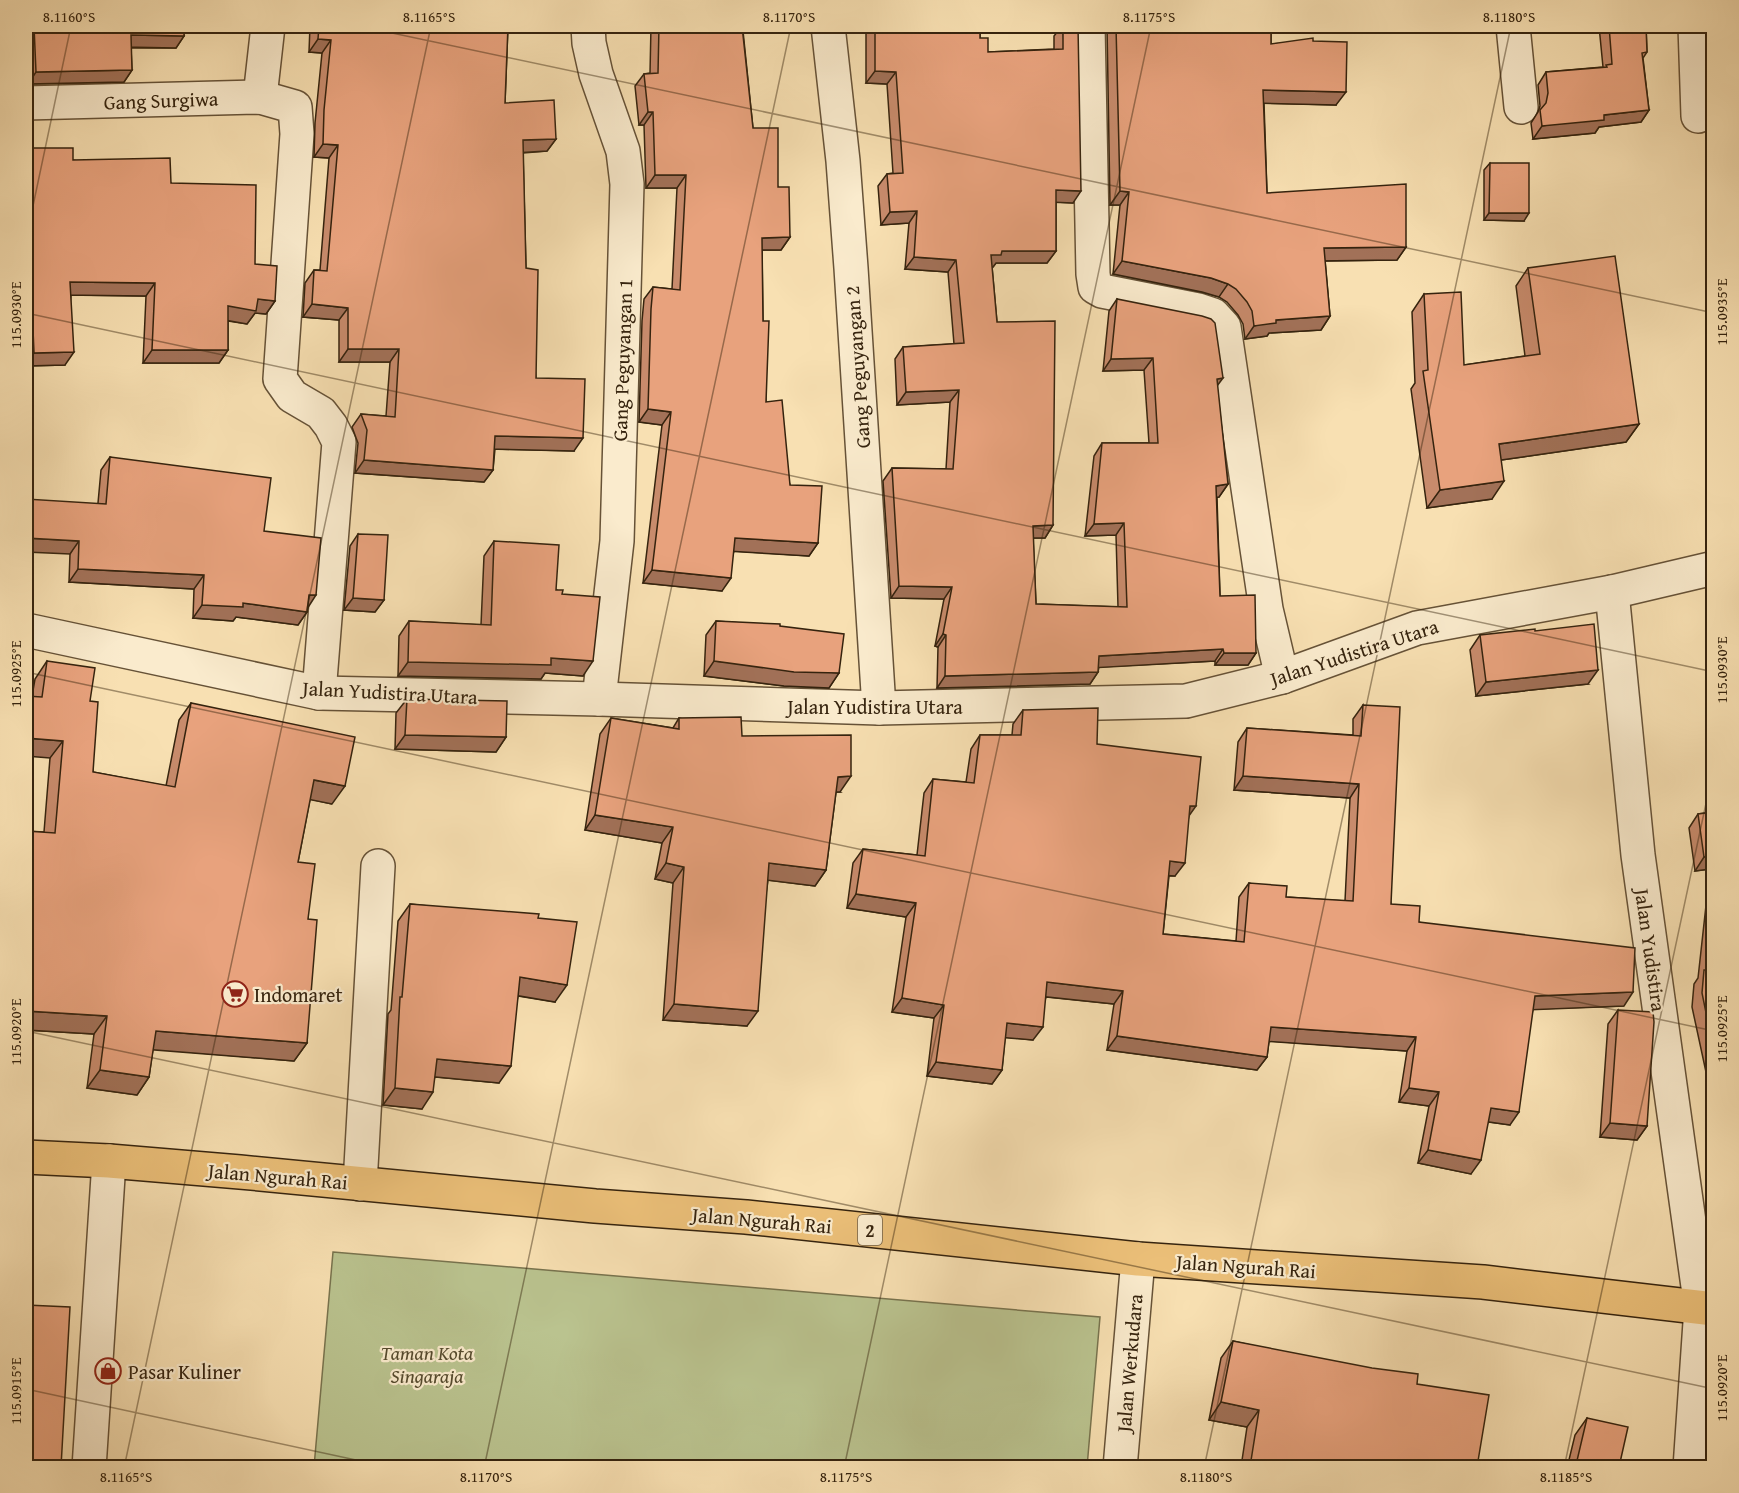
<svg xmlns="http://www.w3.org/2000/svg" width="1739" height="1493" font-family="'Gentium Book Plus',serif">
	<rect width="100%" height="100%" fill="#f8e0b2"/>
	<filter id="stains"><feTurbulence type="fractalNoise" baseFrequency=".00333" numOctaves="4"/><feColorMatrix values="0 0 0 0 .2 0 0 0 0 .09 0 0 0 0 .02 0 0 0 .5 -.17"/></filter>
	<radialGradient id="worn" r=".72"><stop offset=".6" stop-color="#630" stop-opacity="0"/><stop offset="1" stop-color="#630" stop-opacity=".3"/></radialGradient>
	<path fill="#bac38f" stroke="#78734e" stroke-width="1.5" d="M333,1252L1100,1317L1087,1467H314Z"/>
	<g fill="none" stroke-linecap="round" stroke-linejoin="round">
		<g stroke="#665237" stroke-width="36">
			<g id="minor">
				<path d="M588,26L589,43L596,74L623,151L627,184L617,541L599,699"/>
				<path d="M828,26L843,161L851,268L879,708"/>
				<path d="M1088,26L1093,274L1095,287L1102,291L1198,310L1213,315L1224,327L1266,609L1282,677"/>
				<path d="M1513,26L1521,107"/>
				<path d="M1695,26L1698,116"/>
				<path d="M260,97L268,26"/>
				<path d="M26,103L260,97L295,107L297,134L280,379L292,396L321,413L331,426L339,442L319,693"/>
				<path d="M1612,592L1638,855L1701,1308L1690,1468"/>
				<path d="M26,630L319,693L599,699L879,708L1186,701L1282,677L1417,628L1612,592L1714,568"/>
				<path d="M360,1184L378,866"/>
				<path d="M89,1468L109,1161"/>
				<path d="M1120,1468L1138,1259"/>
			</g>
		</g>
		<g stroke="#35230e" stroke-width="36">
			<path id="trunk" d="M26,1157L109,1161L240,1172L595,1206L746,1217L1138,1259L1483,1282L1714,1309"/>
		</g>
		<use href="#minor" stroke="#faebcd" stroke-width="33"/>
		<use href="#trunk" stroke="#ecc079" stroke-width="33"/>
	</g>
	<g fill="#c88b6c" stroke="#35230e" stroke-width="1.5">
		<path d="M26,26H184V36L176,48H131L132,70L124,82L28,84Z"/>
		<path d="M310,26H508L505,103L556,139L547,151L523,153L526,268L536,378L574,451L495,449L493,470L484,482L355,473L358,443L352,427L361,414L386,416L390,362H339V320L303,317L305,283L314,270H320L329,158L314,157L315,123L322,53L309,52Z"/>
		<path d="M651,26H759L756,29L743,31L753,128L778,187L790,237L781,250H762L763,321L766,402L790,485L818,543L809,556L734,551L722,591L643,583L662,425L639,422L642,321L644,299L653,287L672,289L677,188H646L644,125H639L635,86L644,74L650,73Z"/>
		<path d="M866,26H980V38L988,52L1054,49V36L1062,26H1063L1073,203L1056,202V251L1047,263H996L993,267H992L997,322L1053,525L1045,538H1033L1036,604L1118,607L1116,535L1085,536L1094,456L1102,443H1149L1144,370L1103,371L1109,311L1117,299L1217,386L1228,484L1219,497H1217L1220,596L1256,653L1248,665H1215V661L1099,667L1098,672L1090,684L937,688L938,647L935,646L944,599L891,598L883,481L892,468L946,469L950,402L897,405L895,359L903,347L954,344L948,272L905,269L909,223L881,225L878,186L887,174L893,173L887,84L866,83Z"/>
		<path d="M1107,26H1271V44L1313,41L1336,105L1264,103L1267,193L1406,247L1397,260L1325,261L1330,316L1321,330L1269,333L1267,336L1245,339L1243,324L1238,315L1227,302L1219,297L1202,292L1113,274L1120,205H1110Z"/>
		<path d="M1599,26H1646L1647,52L1643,58L1649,110L1641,122L1599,127L1595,133L1533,139L1531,123L1538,112L1540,106L1538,85L1546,72L1603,67Z"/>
		<path d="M26,148L73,160L171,183L255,264L275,301L266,314L255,313L247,324L228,321V350L219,363H143L146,296L71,295L65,365L26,366Z"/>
		<path d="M1490,163L1524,221L1484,220V170Z"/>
		<path d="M1528,268L1639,424L1626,442L1501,460L1492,499L1427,508L1411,389L1415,383L1412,312L1424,294L1464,365L1525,356L1516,286Z"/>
		<path d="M110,457L264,531L308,607L307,612L298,625L236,617L233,621L193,618L194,589L69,582L70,554L98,503L101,470Z"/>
		<path d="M358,534L384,600L375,612L344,610L350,546Z"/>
		<path d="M494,541L562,594L583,676L545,673L541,679L398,676L399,636L409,621L481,625L484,556Z"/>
		<path d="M1713,609V648L1710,614Z"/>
		<path d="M716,621L780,626L839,673L829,688L784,686L704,676L706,635Z"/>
		<path d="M1480,635L1588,684L1476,696L1470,650Z"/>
		<path d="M47,661L90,701L93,772L166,786L179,720L191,703L332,804L310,799L298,862L308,919L307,1043L294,1061L153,1049L149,1077L137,1095L87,1088L94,1034L26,1030V831L44,832L50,758L32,696L35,679Z"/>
		<path d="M407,699L506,737L496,752L395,749L396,713Z"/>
		<path d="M1363,705L1391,904L1419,922L1624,1006L1533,1009L1510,1125L1488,1122L1471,1174L1418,1163L1429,1106L1399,1102L1407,1051L1269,1041L1267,1057L1257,1070L1107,1050L1114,1004L1046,997L1033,1040L1005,1037L1002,1070L992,1084L927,1076L934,1018L892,1012L906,917L847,908L853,863L863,849L917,855L924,793L933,779L966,782L971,749L980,735H1012L1013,724L1023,710L1097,744L1189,816L1175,876H1169L1163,934L1236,941L1239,897L1249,883L1286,897L1345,901L1350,798L1234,790L1238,742L1247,728L1353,735V719Z"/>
		<path d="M611,718L673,728L679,718L742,736L840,792H836L826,870L815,886L768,880L747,1026L663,1020L673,883L655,879L662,843L585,830L600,734Z"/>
		<path d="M1713,812V1081L1709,1086L1692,1007L1694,984L1698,978L1710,869L1695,871L1689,828L1698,814Z"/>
		<path d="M410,904L538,918L555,1002L518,996L499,1083L435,1077L422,1109L383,1105L388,1014L391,1010L398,921Z"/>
		<path d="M1618,1010L1647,1126L1637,1140L1600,1137L1608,1024Z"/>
		<path d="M1233,1341L1417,1384L1477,1467H1241L1247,1427L1209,1420L1221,1358Z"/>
		<path d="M1587,1418L1619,1467H1549L1553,1462L1568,1464L1575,1435Z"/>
	</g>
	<g fill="#a27158" stroke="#35230e" stroke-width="1.5">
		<path d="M737,26H759L756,29L733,32Z"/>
		<path d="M131,35L184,36L176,48L123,47Z"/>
		<path d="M318,39L331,40L322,53L309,52Z"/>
		<path d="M132,70L124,82L28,84L36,72Z"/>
		<path d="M875,71L896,72L887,84L866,83Z"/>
		<path d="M1263,90L1346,92L1336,105L1254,103Z"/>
		<path d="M1649,110L1641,122L1599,127L1595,133L1533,139L1542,126L1604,115Z"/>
		<path d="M648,112H653L644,125H639Z"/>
		<path d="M556,139L547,151L514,153L523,140Z"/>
		<path d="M323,144L338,145L329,158L314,157Z"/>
		<path d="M655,175H686L677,188H646Z"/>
		<path d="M1056,190L1081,191L1073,203L1048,202Z"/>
		<path d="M1120,191L1129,192L1120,205H1110Z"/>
		<path d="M917,211L909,223L881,225L890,212Z"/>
		<path d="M1489,213H1529L1524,221L1484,220Z"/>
		<path d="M790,237L781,250H753L762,238Z"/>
		<path d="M1406,247L1397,260L1315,261L1324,248Z"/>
		<path d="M1002,251H1056L1047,263H996L993,267H982L991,255Z"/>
		<path d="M914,257L956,260L948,272L905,269Z"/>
		<path d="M1122,261L1211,278L1228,284L1219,297L1202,292L1113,274Z"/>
		<path d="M70,282L155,283L146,296L61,295Z"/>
		<path d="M258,299L275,301L266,314L255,313L247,324L219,319L228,306Z"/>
		<path d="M312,304L348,308L339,320L303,317Z"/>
		<path d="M1330,316L1321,330L1269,333L1267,336L1245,339L1254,326L1276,320Z"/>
		<path d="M348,349H399L390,362H339Z"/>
		<path d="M152,350H228L219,363H143Z"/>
		<path d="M74,352L65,365L26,366L34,353Z"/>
		<path d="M1153,358L1144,370L1103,371L1111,359Z"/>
		<path d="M1223,378L1214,390L1217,379Z"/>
		<path d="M959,390L950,402L897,405L906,392Z"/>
		<path d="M648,409L671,412L662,425L639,422Z"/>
		<path d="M1639,424L1626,442L1487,462L1499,444Z"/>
		<path d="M495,436L583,438L574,451L487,449Z"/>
		<path d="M364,460L493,470L484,482L355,473Z"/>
		<path d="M1504,481L1492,499L1427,508L1440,490Z"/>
		<path d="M1228,484L1219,497L1208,498L1216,486Z"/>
		<path d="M1124,523L1116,535L1085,536L1094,524Z"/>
		<path d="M1053,525L1045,538H1025L1033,526Z"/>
		<path d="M26,538L79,541L70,554L26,552Z"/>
		<path d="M735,538L818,543L809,556L727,551Z"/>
		<path d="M78,569L204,575L194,589L69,582Z"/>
		<path d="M652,570L731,578L722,591L643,583Z"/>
		<path d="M899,586L952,587L944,599L891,598Z"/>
		<path d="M309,595H316L307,609Z"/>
		<path d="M353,598L384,600L375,612L344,610Z"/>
		<path d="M243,603L307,612L298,625L236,617L233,621L193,618L202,605Z"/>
		<path d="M943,634L946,635L938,647L935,646Z"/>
		<path d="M1223,649L1215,661L1091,668L1099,656Z"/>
		<path d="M1224,653H1256L1248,665H1215Z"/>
		<path d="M551,658L593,661L583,676L545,673L541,679L398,676L408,662Z"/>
		<path d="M714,661L839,673L829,688L784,686L704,676Z"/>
		<path d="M1598,670L1588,684L1476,696L1486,682Z"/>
		<path d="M1098,672L1090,684L937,688L945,676Z"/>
		<path d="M405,735L506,737L496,752L395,749Z"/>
		<path d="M26,738L63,741L50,758L26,756Z"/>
		<path d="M851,776L840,792H827L838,777Z"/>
		<path d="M1243,776L1359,784L1350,798L1234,790Z"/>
		<path d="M314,780L345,786L332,804L302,798Z"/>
		<path d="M1190,806H1196L1186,820Z"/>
		<path d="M595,815L673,827L662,843L585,830Z"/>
		<path d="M1713,856V864L1710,869L1695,871L1704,857Z"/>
		<path d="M1170,861L1185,863L1175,876L1160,875Z"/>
		<path d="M666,863L684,867L673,883L655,879Z"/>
		<path d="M769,863L826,870L815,886L758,879Z"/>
		<path d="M856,894L916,903L906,917L847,908Z"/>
		<path d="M520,977L567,985L555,1002L508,994Z"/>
		<path d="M1047,982L1123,991L1114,1004L1038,996Z"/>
		<path d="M1633,992L1624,1006L1526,1010L1535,996Z"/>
		<path d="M902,998L944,1005L934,1018L892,1012Z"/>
		<path d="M674,1004L758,1011L747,1026L663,1020Z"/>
		<path d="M26,1011L107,1016L94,1034L26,1030Z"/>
		<path d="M1007,1023L1043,1027L1033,1040L997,1037Z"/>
		<path d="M1271,1027L1416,1037L1407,1051L1261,1041Z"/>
		<path d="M156,1031L307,1043L294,1061L143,1049Z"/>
		<path d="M1117,1036L1267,1057L1257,1070L1107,1050Z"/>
		<path d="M437,1059L511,1066L499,1083L425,1076Z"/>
		<path d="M936,1062L1002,1070L992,1084L927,1076Z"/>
		<path d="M100,1070L149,1077L137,1095L87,1088Z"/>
		<path d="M395,1088L433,1092L422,1109L383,1105Z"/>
		<path d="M1409,1088L1439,1092L1429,1106L1399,1102Z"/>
		<path d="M1491,1108L1519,1112L1510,1125L1482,1121Z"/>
		<path d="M1610,1123L1647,1126L1637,1140L1600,1137Z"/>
		<path d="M1428,1150L1481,1160L1471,1174L1418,1163Z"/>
		<path d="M1221,1402L1259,1410L1247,1427L1209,1420Z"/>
	</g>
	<g fill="#e8a27d" stroke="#35230e" stroke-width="1.5">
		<path d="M34,26H184V36L131,35L132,70L36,72Z"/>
		<path d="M319,26H508L505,103L554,100L556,139L523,140L526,268L538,270L536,378L585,379L583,438L495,436L493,470L364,460L367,430L361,414L395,417L399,349H348V308L312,304L314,270L327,271L338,145L323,144L324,110L331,40L318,39Z"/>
		<path d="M659,26H742L753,128H778V187H789L790,237L762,238L763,321H769L766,402L782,400L790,485L822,486L818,543L735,538L731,578L652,570L671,412L648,409L651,309L653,287L680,290L686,175H655L653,112H648L644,74L658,73Z"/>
		<path d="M875,26H980V38H988V52L1063,49V26H1078L1081,191L1056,190V251H1002L1001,255H991L997,322L1055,321L1053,525L1033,526L1036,604L1127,607L1124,523L1094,524L1102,443H1158L1153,358L1111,359L1117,299L1202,316L1211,319L1215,323L1223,378L1217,379L1228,484L1216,486L1220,596L1255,595L1256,653H1224L1223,649L1099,656L1098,672L945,676L946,635L943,634L952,587L899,586L892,468L953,469L959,390L906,392L903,347L964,343L956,260L914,257L917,211L890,212L887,174L903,173L896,72L875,71Z"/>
		<path d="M1116,26H1271V44L1313,38V41L1347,42L1346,92L1263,90L1267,193L1406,184V247L1324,248L1330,316L1276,320V323L1254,326L1252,311L1247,302L1236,289L1228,284L1211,278L1122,261L1129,192L1120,191Z"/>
		<path d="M1609,26H1646L1647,52L1642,53L1649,110L1604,115V120L1542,126L1540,110L1546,103L1548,93L1546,72L1607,67L1606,65L1612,64Z"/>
		<path d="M26,148H73V160L170,158L171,183L256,185L255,264L277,266L275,301L258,299L256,311L228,306V350H152L155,283L70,282L74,352L34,353L28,213H26Z"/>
		<path d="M1490,163H1529V213H1489Z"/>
		<path d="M1615,256L1639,424L1499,444L1504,481L1440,490L1423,371L1428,370L1424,294L1461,292L1464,365L1540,354L1528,268Z"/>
		<path d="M110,457L271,478L264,531L321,538L316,595H309L307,612L243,603V607L202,605L204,575L78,569L79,541L26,538V499L106,504Z"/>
		<path d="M358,534L388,535L384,600L353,598Z"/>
		<path d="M494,541L559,545L556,590H563L562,594L600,597L593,661L551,658V665L408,662L409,621L491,625Z"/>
		<path d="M716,621L780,624V626L844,634L839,673L794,672L714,661Z"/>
		<path d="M1594,624L1598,670L1486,682L1480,635L1535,629V631Z"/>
		<path d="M47,661L95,668L90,701L98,702L93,772L175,787L191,703L355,737L345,786L314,780L298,862L315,864L308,919L317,920L307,1043L156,1031L149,1077L100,1070L107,1016L26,1011V831L55,833L63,741L26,738V696L42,697Z"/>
		<path d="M407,699L507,701L506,737L405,735Z"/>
		<path d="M1363,705L1400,707L1391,904L1420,906L1419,922L1635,948L1633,992L1535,996L1519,1112L1491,1108L1481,1160L1428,1150L1439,1092L1409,1088L1416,1037L1271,1027L1267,1057L1117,1036L1123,991L1047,982L1043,1027L1007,1023L1002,1070L936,1062L944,1005L902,998L916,903L856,894L863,849L925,856L933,779L974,783L980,735H1021L1023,710L1098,708L1097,744L1201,757L1196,806H1190L1185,863L1170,861L1163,934L1244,942L1249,883L1287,886L1286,897L1353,901L1359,784L1243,776L1247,728L1361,736Z"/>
		<path d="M741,717L742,736L851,735V776L838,777L826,870L769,863L758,1011L674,1004L684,867L666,863L673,827L595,815L611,718L679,729V718Z"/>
		<path d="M1713,812V856L1704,857L1698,814Z"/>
		<path d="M410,904L539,914L538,918L577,922L567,985L520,977L511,1066L437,1059L433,1092L395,1088L400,997H402Z"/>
		<path d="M1713,910V1047L1702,993L1704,970H1707Z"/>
		<path d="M1618,1010L1653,1012L1654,1022L1647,1126L1610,1123Z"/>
		<path d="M26,1305L70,1307L61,1467H74H26Z"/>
		<path d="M1233,1341L1372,1368L1418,1374L1417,1384L1489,1395L1477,1467H1250L1259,1410L1221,1402Z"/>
		<path d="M1587,1418L1628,1427L1619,1467H1552L1553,1462L1576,1465Z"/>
	</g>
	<path fill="none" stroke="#35230e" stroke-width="1.5" stroke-opacity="0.45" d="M359,26L1714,313M26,239L71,26M26,313L1714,672M26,672L1714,1031M26,1031L1714,1389M26,1389L393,1468M124,1468L431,26M484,1468L791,26M844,1468L1151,26M1204,1468L1511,26M1564,1468L1714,766"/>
	<defs>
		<g id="supermarket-ring" transform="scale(1.35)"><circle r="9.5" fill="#faebcd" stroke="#8f2418" stroke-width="1.5"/><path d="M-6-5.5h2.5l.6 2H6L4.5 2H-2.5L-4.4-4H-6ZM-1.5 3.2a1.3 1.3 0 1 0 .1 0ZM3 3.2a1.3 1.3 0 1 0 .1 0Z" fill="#8f2418"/></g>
		<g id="shop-ring" transform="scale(1.35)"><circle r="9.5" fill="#faebcd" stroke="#8f2418" stroke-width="1.5"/><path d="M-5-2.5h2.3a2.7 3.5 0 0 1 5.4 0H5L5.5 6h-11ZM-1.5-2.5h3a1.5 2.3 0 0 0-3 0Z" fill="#8f2418"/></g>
	</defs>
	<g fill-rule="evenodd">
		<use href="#supermarket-ring" x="235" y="994"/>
		<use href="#shop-ring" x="108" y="1371"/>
	</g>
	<g text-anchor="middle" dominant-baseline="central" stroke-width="4.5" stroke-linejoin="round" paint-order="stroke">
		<rect fill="#faebcd" stroke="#705f47" stroke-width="1.5" x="858" y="1215" width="24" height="30" rx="4.5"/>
		<g font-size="18" font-weight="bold" fill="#35230e">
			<text x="870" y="1230">2</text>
		</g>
		<g font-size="20" fill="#35230e" stroke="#faebcd">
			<text transform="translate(161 100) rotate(-2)">Gang Surgiwa</text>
			<text transform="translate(622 360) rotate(-88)">Gang Peguyangan 1</text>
			<text transform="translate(857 367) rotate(-94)">Gang Peguyangan 2</text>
			<text transform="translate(1354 652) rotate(-18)">Jalan Yudistira Utara</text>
			<text transform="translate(390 692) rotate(3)">Jalan Yudistira Utara</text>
			<text x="875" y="706">Jalan Yudistira Utara</text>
			<text transform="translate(1651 950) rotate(82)">Jalan Yudistira</text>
			<text transform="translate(278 1176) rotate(5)">Jalan Ngurah Rai</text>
			<text transform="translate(762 1220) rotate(5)">Jalan Ngurah Rai</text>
			<text transform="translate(1246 1266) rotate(4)">Jalan Ngurah Rai</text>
			<text transform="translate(1129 1363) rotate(-85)">Jalan Werkudara</text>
		</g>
		<g font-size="20" fill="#35230e" stroke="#faebcd" text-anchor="start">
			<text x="254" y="994">Indomaret</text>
			<text x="128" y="1371">Pasar Kuliner</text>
		</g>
		<g font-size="20" font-style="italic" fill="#564b2e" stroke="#faebcd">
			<text x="427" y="1352">Taman Kota<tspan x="427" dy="23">Singaraja</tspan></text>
		</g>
	</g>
	<rect width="1739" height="1493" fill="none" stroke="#f8e0b2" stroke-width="66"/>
	<rect x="33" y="33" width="1673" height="1427" fill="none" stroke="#35230e" stroke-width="2"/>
	<g font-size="15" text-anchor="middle" fill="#35230e">
		<text x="69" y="22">8.1160°S</text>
		<text x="429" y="22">8.1165°S</text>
		<text x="789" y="22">8.1170°S</text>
		<text x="1149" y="22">8.1175°S</text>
		<text x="1509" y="22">8.1180°S</text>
		<text transform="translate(1722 312) rotate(-90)" y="5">115.0935°E</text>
		<text transform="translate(16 315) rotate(-90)" y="5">115.0930°E</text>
		<text transform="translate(1722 670) rotate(-90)" y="5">115.0930°E</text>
		<text transform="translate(16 674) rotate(-90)" y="5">115.0925°E</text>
		<text transform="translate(1722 1029) rotate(-90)" y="5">115.0925°E</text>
		<text transform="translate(16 1032) rotate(-90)" y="5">115.0920°E</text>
		<text transform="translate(1722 1388) rotate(-90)" y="5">115.0920°E</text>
		<text transform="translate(16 1391) rotate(-90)" y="5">115.0915°E</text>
		<text x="126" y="1482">8.1165°S</text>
		<text x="486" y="1482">8.1170°S</text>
		<text x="846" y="1482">8.1175°S</text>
		<text x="1206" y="1482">8.1180°S</text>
		<text x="1566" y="1482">8.1185°S</text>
	</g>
	<rect width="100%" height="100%" filter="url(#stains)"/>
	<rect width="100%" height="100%" fill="url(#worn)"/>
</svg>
